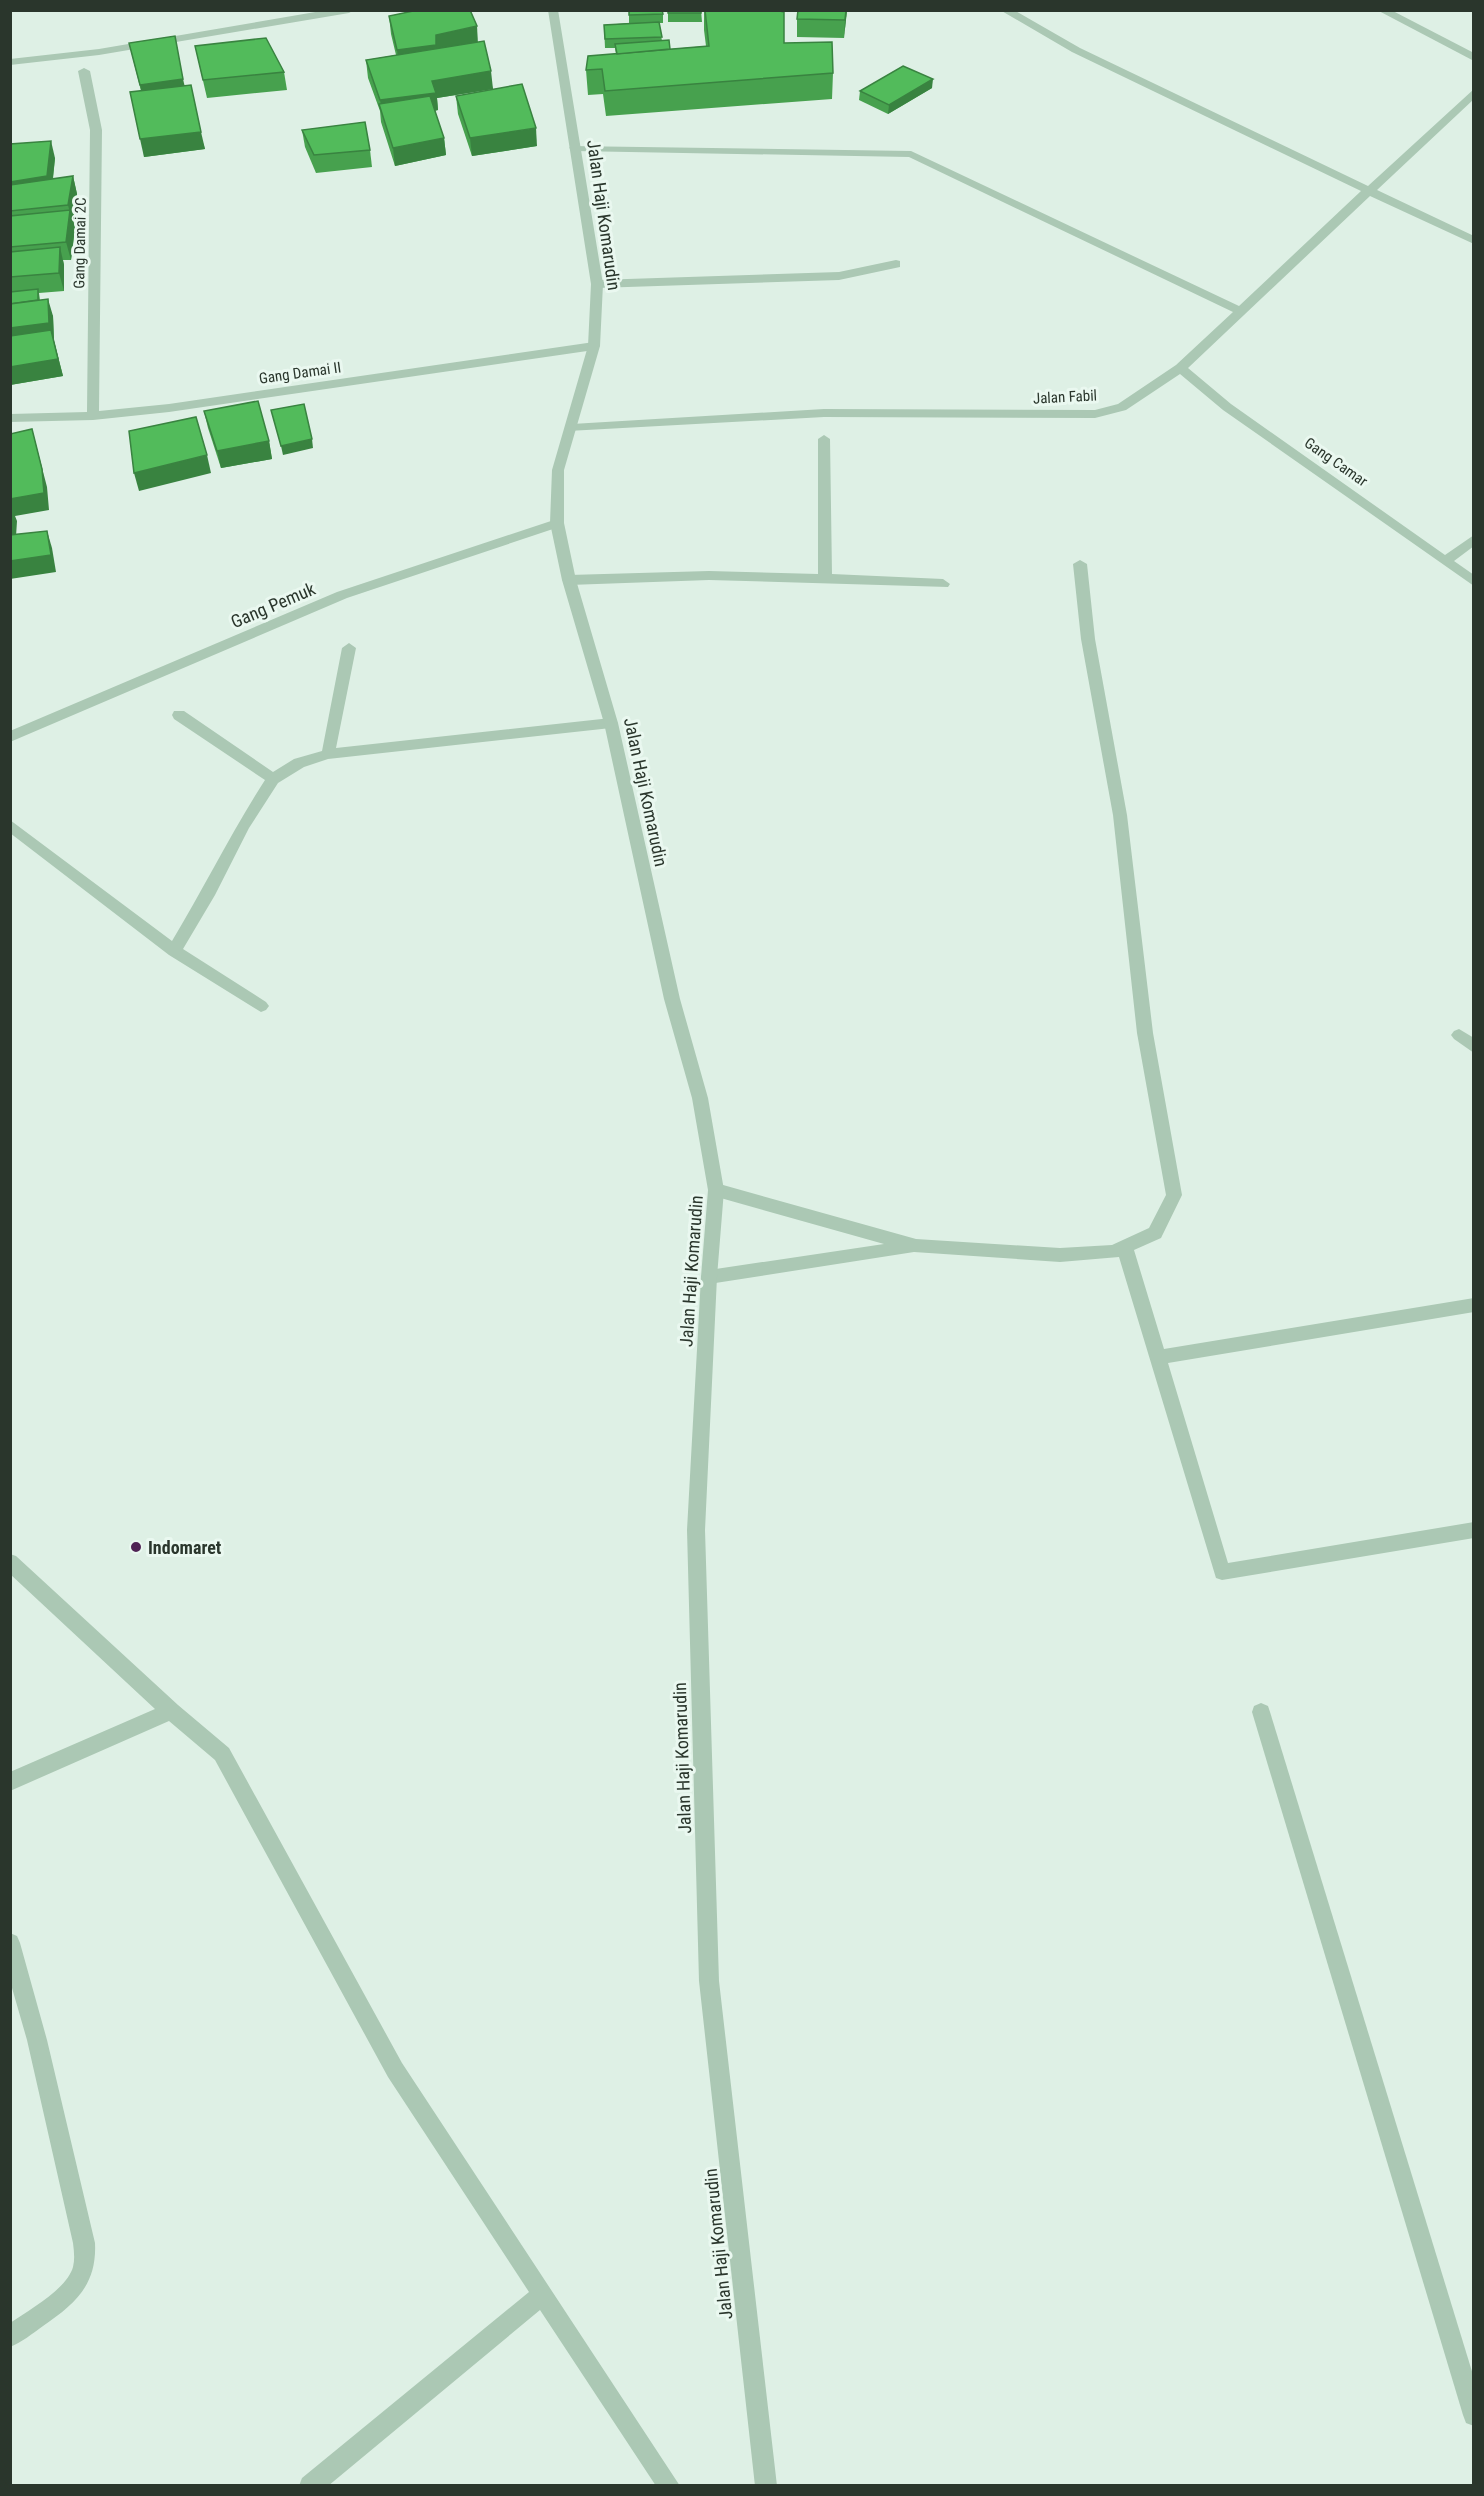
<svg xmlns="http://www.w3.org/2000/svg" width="1484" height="2496" font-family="'Roboto Condensed',sans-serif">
	<rect width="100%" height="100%" fill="#def0e5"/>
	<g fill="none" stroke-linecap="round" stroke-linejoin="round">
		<path fill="#abc8b4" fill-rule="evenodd" d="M1261,1703L1268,1706L1270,1712L1474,2378V2426L1466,2423L1463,2415L1252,1712L1254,1706Z"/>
		<g fill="#abc8b4" fill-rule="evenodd">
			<path d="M327,10H354L349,13L99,55L10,65V59L99,49Z"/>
			<path d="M1000,10H1014L1080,48L1368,186L1474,89V99L1377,190L1474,236V244L1370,196L1188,368L1231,404L1445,555L1474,535V546L1454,561L1474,575V586L1223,410L1180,374L1126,410L1095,418L824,417L568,431L566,428L568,425L572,424L824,409L1095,410L1118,404L1176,365L1233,312L909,157L575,151L569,148L571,146L911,151L1239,306L1361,191L1072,52Z"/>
			<path d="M1377,10H1391L1474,53V61Z"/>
			<path d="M84,68L90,71L102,130L99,411L169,404L594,342L600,346L594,350L169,412L93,420L10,422V414L87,412L90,130L78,71Z"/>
			<path d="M896,260L900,261V267L839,280L597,288L591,284L597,280L839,272Z"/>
			<path d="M824,435L830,439L832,574L943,579L950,584L948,587L709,580L569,585L562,580L569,575L709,571L818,574V439Z"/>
			<path d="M557,519L564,523L562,526L347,598L10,742V731L337,592Z"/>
			<path d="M1080,560L1087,564L1095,639L1127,815L1153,1033L1182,1195L1161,1238L1134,1250L1164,1349L1474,1298V1312L1168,1363L1228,1563L1474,1522V1538L1222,1580L1216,1578L1119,1257L1060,1262L914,1252L709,1284L703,1282L701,1277L703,1272L709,1270L884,1244L710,1195L708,1190L710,1185L716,1183L916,1239L1060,1248L1112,1245L1149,1228L1166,1195L1137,1033L1113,815L1081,639L1073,564Z"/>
			<path d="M349,643L356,648L336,748L611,718L618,723L611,728L328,759L304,767L278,783L249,828L215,895L183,949L266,1002L269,1006L266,1010L261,1012L169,955L10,833V820L172,941C204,888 231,833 265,780L174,719L172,715L174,711H184L273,772L294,759L322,751L342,648Z"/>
			<path d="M1459,1029L1474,1038V1053L1454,1039L1451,1035L1454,1031Z"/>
			<path d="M10,1554L16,1556L178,1705L229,1748L402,2063L680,2486H656L540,2310L328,2486H299L302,2478L529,2292L388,2077L215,1760L169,1721L10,1791V1772L155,1709L10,1574Z"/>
			<path d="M10,1933L17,1936L20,1943L47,2040L95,2243C97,2285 75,2304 43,2326C32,2334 22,2342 10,2347V2323C29,2310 67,2289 73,2267C75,2259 74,2251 73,2243L27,2040L10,1981Z"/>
		</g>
		<path fill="#abc8b4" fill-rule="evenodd" d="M548,10H558L603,284L600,346L564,470V523L576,580L618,723L680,999L708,1098L724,1190L717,1277L705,1530L719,1981L777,2486H755L699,1981L687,1530L701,1277L708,1190L692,1098L664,999L604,723L562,580L550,523L552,470L588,346L591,284Z"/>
	</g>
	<g fill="#47a14e">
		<path d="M629,10L663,14V23H659L662,41L670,49L706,46L704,30V10H775L784,43L833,73L832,99L606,116L603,94L588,95L586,70L616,54L615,48H605L604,25L629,23Z"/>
		<path d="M668,10H701L702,22H668Z"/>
		<path d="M798,10H847L844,38L797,37V19Z"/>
		<path d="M389,16L478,42L493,89L437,98L438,110L435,111L444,138L446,155L395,166L381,122L380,111L368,78L366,60L396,55L391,34Z"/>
		<path d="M129,43L185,86L205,149L144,157L141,91Z"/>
		<path d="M195,46L284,72L287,90L207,98Z"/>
		<path d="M932,88L888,114L859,100L860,91Z"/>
		<path d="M456,96L537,146L472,156L458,114Z"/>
		<path d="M302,130L370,150L372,167L316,173L305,147Z"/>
		<path d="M10,144L55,158L53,179L73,176L77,194L73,220L75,228L71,260H63L64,265V291L39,293L40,300L53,316L54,341L63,376L10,385Z"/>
		<path d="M204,411L269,441L272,459L221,468L208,428Z"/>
	</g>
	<g fill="#398340">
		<path d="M846,10H847L844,38L845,20Z"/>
		<path d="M477,26L478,44L399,68L397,50L436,35Z"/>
		<path d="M491,71L493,89L437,98L438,110L383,117L380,100L432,81Z"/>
		<path d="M183,79L187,96L144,103L140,85Z"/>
		<path d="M933,79L932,88L888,114L889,105Z"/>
		<path d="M536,128L537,146L472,156L470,138Z"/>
		<path d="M201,132L205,149L144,157L140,139Z"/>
		<path d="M444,138L446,155L395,166L393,148Z"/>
		<path d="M51,141L55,158L51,194L10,200V182Z"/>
		<path d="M73,176L77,194L73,220L75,228L71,260L66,242L70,213L68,205Z"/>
		<path d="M60,247L64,265V291L59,273Z"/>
		<path d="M48,299L53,316L54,341L63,376L10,385V328Z"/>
		<path d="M32,429L47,487L49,510L15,516L17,521L15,552L10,537V499Z"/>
		<path d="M312,439L313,448L283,455L281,446Z"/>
		<path d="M269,441L272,459L221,468L217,451Z"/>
		<path d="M207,455L211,473L139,491L134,473Z"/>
		<path d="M47,531L52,548L56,572L10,579V561Z"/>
	</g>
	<g fill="#52bb5b" stroke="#398340" stroke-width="1.5">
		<path d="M418,10H470L477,26L436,35V45L397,50L389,16Z"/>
		<path d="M629,10H662L663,14L629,15Z"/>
		<rect x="668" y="10" width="33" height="3"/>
		<path d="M705,10H775L784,12V43L832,42L833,73L605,91L602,69L586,70L588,56L709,46Z"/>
		<path d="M798,10H846L845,20L797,19Z"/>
		<path d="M659,22L662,37L605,39L604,25Z"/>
		<path d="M175,36L183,79L140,85L129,43Z"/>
		<path d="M266,38L284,72L203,80L195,46Z"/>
		<path d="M669,40L670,49L617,54L615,44Z"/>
		<path d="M484,41L491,71L432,81L436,93L380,100L366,60Z"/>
		<path d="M903,66L933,79L889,105L860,91Z"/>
		<path d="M522,84L536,128L470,138L456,96Z"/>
		<path d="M191,85L201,132L140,139L130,92Z"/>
		<path d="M430,96L444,138L393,148L379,104Z"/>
		<path d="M365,122L370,150L314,155L302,130Z"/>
		<path d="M51,141L47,176L10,182V144Z"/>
		<path d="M73,176L68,205L10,211V185Z"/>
		<path d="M70,210L66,242L10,247V216Z"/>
		<path d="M60,247L59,273L10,277V252Z"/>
		<path d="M38,289V300L10,304V292Z"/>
		<path d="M48,299L49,323L10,328V304Z"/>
		<path d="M51,330L58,359L10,367V336Z"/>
		<path d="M258,401L269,441L217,451L204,411Z"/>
		<path d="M304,404L312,439L281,446L271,410Z"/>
		<path d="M196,417L207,455L134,473L129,431Z"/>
		<path d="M32,429L42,469L44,493L10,499V434Z"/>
		<path d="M47,531L51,555L10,561V535Z"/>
	</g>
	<circle fill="#4f2354" stroke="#eaf8f0" stroke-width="2" cx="136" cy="1547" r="6"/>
	<g text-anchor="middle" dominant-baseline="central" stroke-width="6" stroke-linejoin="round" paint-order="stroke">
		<g font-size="15" fill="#2a362c" stroke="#eaf8f0">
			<text transform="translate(80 243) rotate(-89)">Gang Damai 2C</text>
			<text transform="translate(300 373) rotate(-8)">Gang Damai II</text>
			<text transform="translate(1065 397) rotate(-3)">Jalan Fabil</text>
			<text transform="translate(1336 462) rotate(35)">Gang Camar</text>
		</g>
		<g font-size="18" fill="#2a362c" stroke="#eaf8f0">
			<text transform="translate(604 215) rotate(82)">Jalan Haji Komarudin</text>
			<text transform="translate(273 605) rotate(-23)">Gang Pemuk</text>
			<text transform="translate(646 792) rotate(78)">Jalan Haji Komarudin</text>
			<text transform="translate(691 1271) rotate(-86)">Jalan Haji Komarudin</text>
			<text transform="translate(682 1758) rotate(-92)">Jalan Haji Komarudin</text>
			<text transform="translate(718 2244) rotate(-96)">Jalan Haji Komarudin</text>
		</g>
		<g font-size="18" font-weight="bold" fill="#2a362c" stroke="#eaf8f0" text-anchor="start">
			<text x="148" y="1547">Indomaret</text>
		</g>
	</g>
	<rect width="1484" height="2496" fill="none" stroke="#2a362c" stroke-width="24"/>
</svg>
